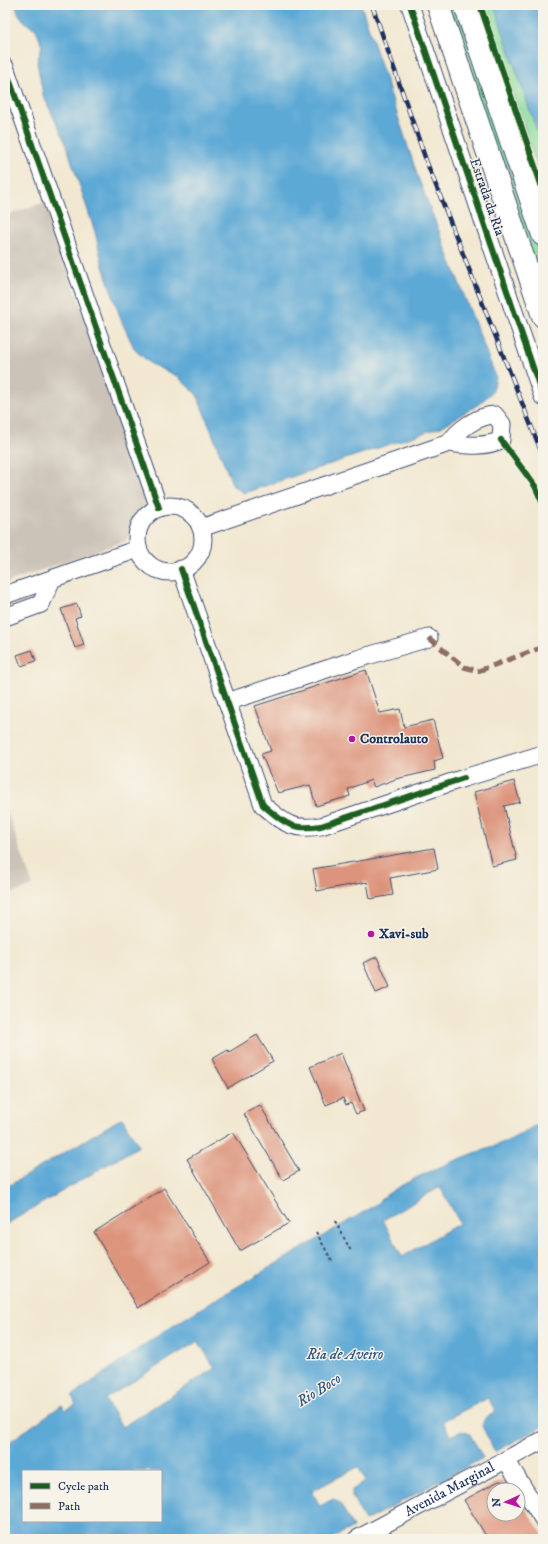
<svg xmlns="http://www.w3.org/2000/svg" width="548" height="1544" font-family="'IM FELL DW Pica',serif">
	<rect width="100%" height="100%" fill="#f7f3e8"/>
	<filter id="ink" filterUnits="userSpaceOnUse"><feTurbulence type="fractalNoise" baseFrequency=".025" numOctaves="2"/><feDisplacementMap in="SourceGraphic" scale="8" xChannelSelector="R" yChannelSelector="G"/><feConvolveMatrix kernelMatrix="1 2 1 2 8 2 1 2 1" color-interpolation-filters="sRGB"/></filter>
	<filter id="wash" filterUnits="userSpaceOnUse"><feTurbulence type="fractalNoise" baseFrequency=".012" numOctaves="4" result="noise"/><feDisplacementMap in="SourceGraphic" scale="16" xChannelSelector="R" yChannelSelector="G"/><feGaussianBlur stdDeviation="0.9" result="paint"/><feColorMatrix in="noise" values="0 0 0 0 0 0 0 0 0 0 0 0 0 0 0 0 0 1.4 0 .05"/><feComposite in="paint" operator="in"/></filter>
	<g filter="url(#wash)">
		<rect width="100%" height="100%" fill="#f2e8d1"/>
		<g fill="#cbc3b8">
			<path d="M45,202L146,496V503L133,523L130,536L125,541L5,583V216Z"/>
			<path d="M5,805L33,886L5,896Z"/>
		</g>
		<g fill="#8adc9d" stroke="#52867e">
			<path d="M444,5H456L543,264V297Z"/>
			<path d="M483,5H494L543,149V183Z"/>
		</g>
		<g fill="#5da9d6" stroke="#3c6c9a" fill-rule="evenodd">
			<path d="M15,5H361L419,180L496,377L493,391L479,404L441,427L244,493L233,486L197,395L177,376L151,364L135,350L121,320L103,266L95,232L65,141L43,95L37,62L42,46L36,29C25,24 19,17 15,5Z"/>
			<path d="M494,5H543V149Z"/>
			<path d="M122,1118L139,1146L5,1225V1188Z"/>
			<path d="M543,1121V1426L495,1452L482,1426L485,1418L496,1412L488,1398L443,1421L450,1436L462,1431L470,1434L483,1458L365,1521L352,1496V1490L366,1481L358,1467L312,1491L320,1506L333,1499L340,1503L353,1527L330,1539H5V1445L62,1405L65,1410L76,1405L72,1396L148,1342L198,1310L377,1204C392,1183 472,1154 499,1144C514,1139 529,1129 543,1121ZM440,1187L460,1223L402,1257L383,1220ZM198,1341L215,1368L122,1427L105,1399ZM23,1471H161V1521H23Z"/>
		</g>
		<g id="blocks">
			<g fill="#dd947d">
				<path d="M77,604L81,616L75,618L84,645L75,648L61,609Z"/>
				<path d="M32,650L36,661L21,666L17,655Z"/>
				<path d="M366,670L380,713L400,709L404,727L433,720L443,758L434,761L435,770L396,779L374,787L371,780L348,789L350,796L316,806L310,785L278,793L261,754L271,751L255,706Z"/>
				<path d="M514,781L520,802L504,806L517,860L492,866L474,792Z"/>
				<path d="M434,848L438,869L390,878L393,895L370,899L367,882L317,891L313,869Z"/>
				<path d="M377,957L390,987L376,993L363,963Z"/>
				<path d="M257,1035L273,1061L228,1088L212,1059L228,1050L229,1052Z"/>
				<path d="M341,1053L364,1111L356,1114L351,1103L346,1105L343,1098L326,1105L310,1067Z"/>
				<path d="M260,1105L299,1171L283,1180L244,1114Z"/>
				<path d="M233,1132L289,1223L240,1251L187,1159Z"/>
				<path d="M164,1188L210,1262L138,1308L94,1232Z"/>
				<path d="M499,1481L508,1482L513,1490H494V1514H518V1498L543,1534V1539H488L464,1500Z"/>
			</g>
		</g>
	</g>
	<g filter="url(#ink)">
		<use href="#blocks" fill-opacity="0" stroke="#3b4b6f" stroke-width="1"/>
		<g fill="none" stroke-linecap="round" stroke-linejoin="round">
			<g stroke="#3b4b6f" stroke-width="19">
				<g id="minor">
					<path d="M410,5L543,397"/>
					<path d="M5,67L159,508"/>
					<circle cx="170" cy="539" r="33"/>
					<path d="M201,528L449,443C464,446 487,447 501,440L502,424L495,415C478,415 458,430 449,443"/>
					<path d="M181,569L263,805C284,823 292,831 321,826L464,778L543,754"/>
					<path d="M5,595L138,549"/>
					<path d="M5,617L41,604L52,579"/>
					<path d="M227,702L357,659L429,638"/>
					<path d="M506,1460L543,1519"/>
					<path id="s1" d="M357,1539L543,1440"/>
				</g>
			</g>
			<g stroke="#3b4b6f" stroke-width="24">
				<g id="highway">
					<path d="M438,5L543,316"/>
					<path d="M465,5L543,235"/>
				</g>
			</g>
			<g stroke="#3b4b6f" stroke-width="2" stroke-dasharray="3 3" stroke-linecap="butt">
				<path d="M335,1221L351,1251"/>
				<path d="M316,1232L332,1261"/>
			</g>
			<use href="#minor" stroke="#fff" stroke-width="17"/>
			<use href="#highway" stroke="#fff" stroke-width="22"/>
			<g stroke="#1b2f5e" stroke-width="4.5">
				<path id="rail" d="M372,5L427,163L543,456"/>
			</g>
			<use href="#rail" stroke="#f7f3e8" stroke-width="3" stroke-dasharray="9" stroke-linecap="butt"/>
			<path stroke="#8d6e63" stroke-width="5" stroke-dasharray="10 5" stroke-linecap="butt" d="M429,638L464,667L478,671L543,647"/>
			<g stroke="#f7f3e8" stroke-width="8">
				<g id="cycleway">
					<path d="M410,5L543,397"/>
					<path d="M480,5L543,190"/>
					<path d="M5,67L159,508"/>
					<path d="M501,440L535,486L543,504"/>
					<path d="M181,569L263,805C284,823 292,831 321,826L464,778"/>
				</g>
			</g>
			<use href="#cycleway" stroke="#1b5e20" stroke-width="6"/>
		</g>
	</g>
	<g fill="#b5179e" stroke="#f7f3e8" stroke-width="1.5">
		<circle cx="352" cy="739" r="4"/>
		<circle cx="371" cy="934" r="4"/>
	</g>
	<g text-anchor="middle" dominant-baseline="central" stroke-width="3" stroke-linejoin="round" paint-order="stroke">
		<g font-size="14" fill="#1b2f5e" stroke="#f7f3e8">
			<text transform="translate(487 197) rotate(71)">Estrada da Ria</text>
			<text stroke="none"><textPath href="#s1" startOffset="105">Avenida Marginal</textPath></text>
		</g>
		<g font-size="14" font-weight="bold" fill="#1b2f5e" stroke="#f7f3e8" text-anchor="start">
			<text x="360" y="739">Controlauto</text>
			<text x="379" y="934">Xavi-sub</text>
		</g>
		<g font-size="15" font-style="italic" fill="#2f5482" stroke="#f7f3e8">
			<text x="345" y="1354">Ria de Aveiro</text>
			<text transform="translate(319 1390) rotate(-32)">Rio Boco</text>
		</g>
	</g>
	<rect width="548" height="1544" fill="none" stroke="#f7f3e8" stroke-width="20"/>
	<rect x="22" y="1470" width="140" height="52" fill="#f7f3e8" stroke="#9fa5b1"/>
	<rect x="30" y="1483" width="20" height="6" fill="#1b5e20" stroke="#9fa5b1"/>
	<text x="58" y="1490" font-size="12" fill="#1b2f5e">Cycle path</text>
	<rect x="30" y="1503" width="20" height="6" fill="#8d6e63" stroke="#9fa5b1"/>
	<text x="58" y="1510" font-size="12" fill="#1b2f5e">Path</text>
	<g transform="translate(506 1502) rotate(267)"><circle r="19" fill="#f7f3e8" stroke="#9fa5b1"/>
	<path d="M0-3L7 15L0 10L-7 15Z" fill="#b5179e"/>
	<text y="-6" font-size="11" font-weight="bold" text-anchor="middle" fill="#1b2f5e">N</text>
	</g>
</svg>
